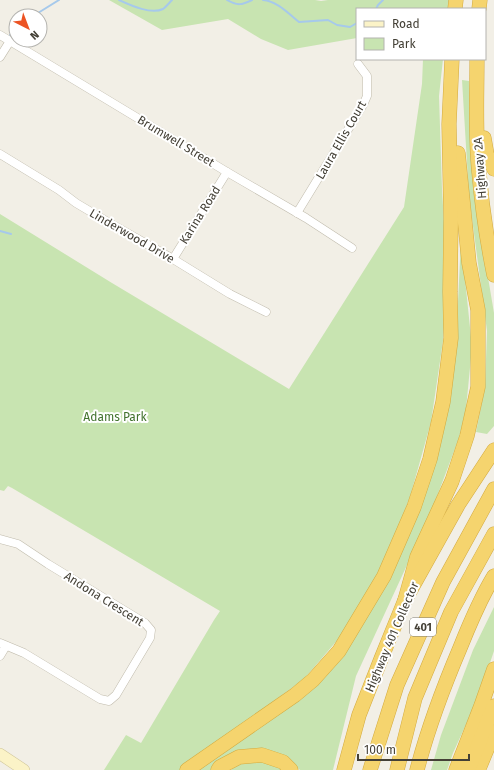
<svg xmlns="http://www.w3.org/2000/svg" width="494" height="770" font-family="'Fira Sans',sans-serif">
	<rect width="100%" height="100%" fill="#f2efe6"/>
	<g fill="#c8e4b1">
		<path d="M109,0H315L321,1L328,0H450L449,9H357V38L288,50L261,39L228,19L162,30Z"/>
		<path d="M423,59H443L439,96L442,189L447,274L443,341L431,422L410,497L379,576L346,630L304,679L217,743L182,770H104L126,735L141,743L214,620L220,611L12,488L8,486L4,491L0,490V214L112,283L289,389L404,207L422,84Z"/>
		<path d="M462,80L469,81L475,200L494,313V426L487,434L476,432L485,387L487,331L469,196Z"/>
		<path d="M461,240L472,347L466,409L459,438L430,515L356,676L333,770H300L289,761L271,752L212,770H198L308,691L423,500L456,343Z"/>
		<path d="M494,607V651L478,698L453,753L447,770H431L441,735L473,650Z"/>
		<path d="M264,761L284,770H231C239,762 253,761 264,761Z"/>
	</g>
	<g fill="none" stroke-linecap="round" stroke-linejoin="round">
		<g stroke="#a6c9eb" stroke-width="2">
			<path d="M119,0C130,5 151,15 163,9C166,7 169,3 172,0"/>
			<path d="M227,0C237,6 242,5 252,0"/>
			<path d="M263,0C277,1 288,13 299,22L328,20L337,25L350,27L357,23"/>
			<path d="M376,9L378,5L383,0"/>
			<path d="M33,16L38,13L59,0"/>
			<path d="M10,35L16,31"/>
			<path d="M0,231L11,234"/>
		</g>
		<g stroke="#c0bbac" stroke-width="9">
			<g id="minor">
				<path d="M0,35L227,172L306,218L352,248"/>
				<path d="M0,57L10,41"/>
				<path d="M0,154L59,190L76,203L108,222L173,259L230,294L266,312"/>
				<path d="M297,213L363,105L367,96V76L358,64"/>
				<path d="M173,259L227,172"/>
				<path d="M0,539L18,544L48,564L145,623L151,630L150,638L116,695L109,701L100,699L24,653L0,643"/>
				<path d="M0,656L6,646"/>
			</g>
		</g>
		<g stroke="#cfc598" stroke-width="12">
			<path id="secondary" d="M0,754L24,770"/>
		</g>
		<g stroke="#d3aa3f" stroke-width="15">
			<g id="motorway">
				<path d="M455,9L456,0"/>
				<path d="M479,9L480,0"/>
				<path d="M477,59C477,97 475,135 479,172C482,207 487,241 494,275"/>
				<path d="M484,138L487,155L494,169"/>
				<path d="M405,600L417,557L452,481L467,436L478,387V310L469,263L458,153"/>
				<path d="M480,766L494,732"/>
				<path d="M187,770L295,695L313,680L339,651L384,576L414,507L430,459L443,402L451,338L450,292L451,219L449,124L452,59"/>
				<path d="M218,770L220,767L239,757L262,755L283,762L291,770"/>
				<path d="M344,770L359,715L381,659L405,600L458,505L494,450"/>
				<path d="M370,770L397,685L443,582L494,489"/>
				<path d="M397,770L415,698L451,612L494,534"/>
				<path d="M417,770C428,728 443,688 460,648C470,623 480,599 494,576"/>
				<path d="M456,770L481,706L494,669"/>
				<path d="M468,770L494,706"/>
			</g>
		</g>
		<use href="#minor" stroke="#fff" stroke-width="8"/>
		<use href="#secondary" stroke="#fbf3c7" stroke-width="11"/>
		<use href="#motorway" stroke="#f5d46e" stroke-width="14"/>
	</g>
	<g text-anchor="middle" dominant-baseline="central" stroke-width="4" stroke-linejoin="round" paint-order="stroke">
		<rect fill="#fff" stroke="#7c7972" stroke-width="1" x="410" y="618" width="26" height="18" rx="3"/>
		<g font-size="11" font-weight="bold" fill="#444036">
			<text x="423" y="627">401</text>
		</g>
		<g font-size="12" fill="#444036" stroke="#fff">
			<text transform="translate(341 140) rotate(-60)">Laura Ellis Court</text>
			<text transform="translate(176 141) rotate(31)">Brumwell Street</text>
			<text transform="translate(480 168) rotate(-94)">Highway 2A</text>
			<text transform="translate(200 215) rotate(-58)">Karina Road</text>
			<text transform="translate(132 236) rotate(30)">Linderwood Drive</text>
			<text transform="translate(104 599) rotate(32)">Andona Crescent</text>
			<text transform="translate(392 637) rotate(-67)">Highway 401 Collector</text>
		</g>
		<g font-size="12" fill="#41722d" stroke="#fff">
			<text x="115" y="417">Adams Park</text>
		</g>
	</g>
	<rect x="356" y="8" width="130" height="52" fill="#ffffff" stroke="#b4b3af"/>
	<rect x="364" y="21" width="20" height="6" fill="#fbf3c7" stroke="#b4b3af"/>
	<text x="392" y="28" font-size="12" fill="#444036">Road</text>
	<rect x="364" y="38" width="20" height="12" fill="#c8e4b1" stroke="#b4b3af"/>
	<text x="392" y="48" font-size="12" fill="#444036">Park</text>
	<g transform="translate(28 28) rotate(138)"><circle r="19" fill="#ffffff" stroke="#b4b3af"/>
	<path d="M0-3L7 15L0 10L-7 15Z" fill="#ec5323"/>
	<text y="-6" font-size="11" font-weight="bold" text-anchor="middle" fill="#444036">N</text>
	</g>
	<path d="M358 754v6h111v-6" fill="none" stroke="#444036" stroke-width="2"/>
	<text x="364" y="754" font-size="12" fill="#444036" stroke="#ffffff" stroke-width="3" paint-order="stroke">100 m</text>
</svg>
